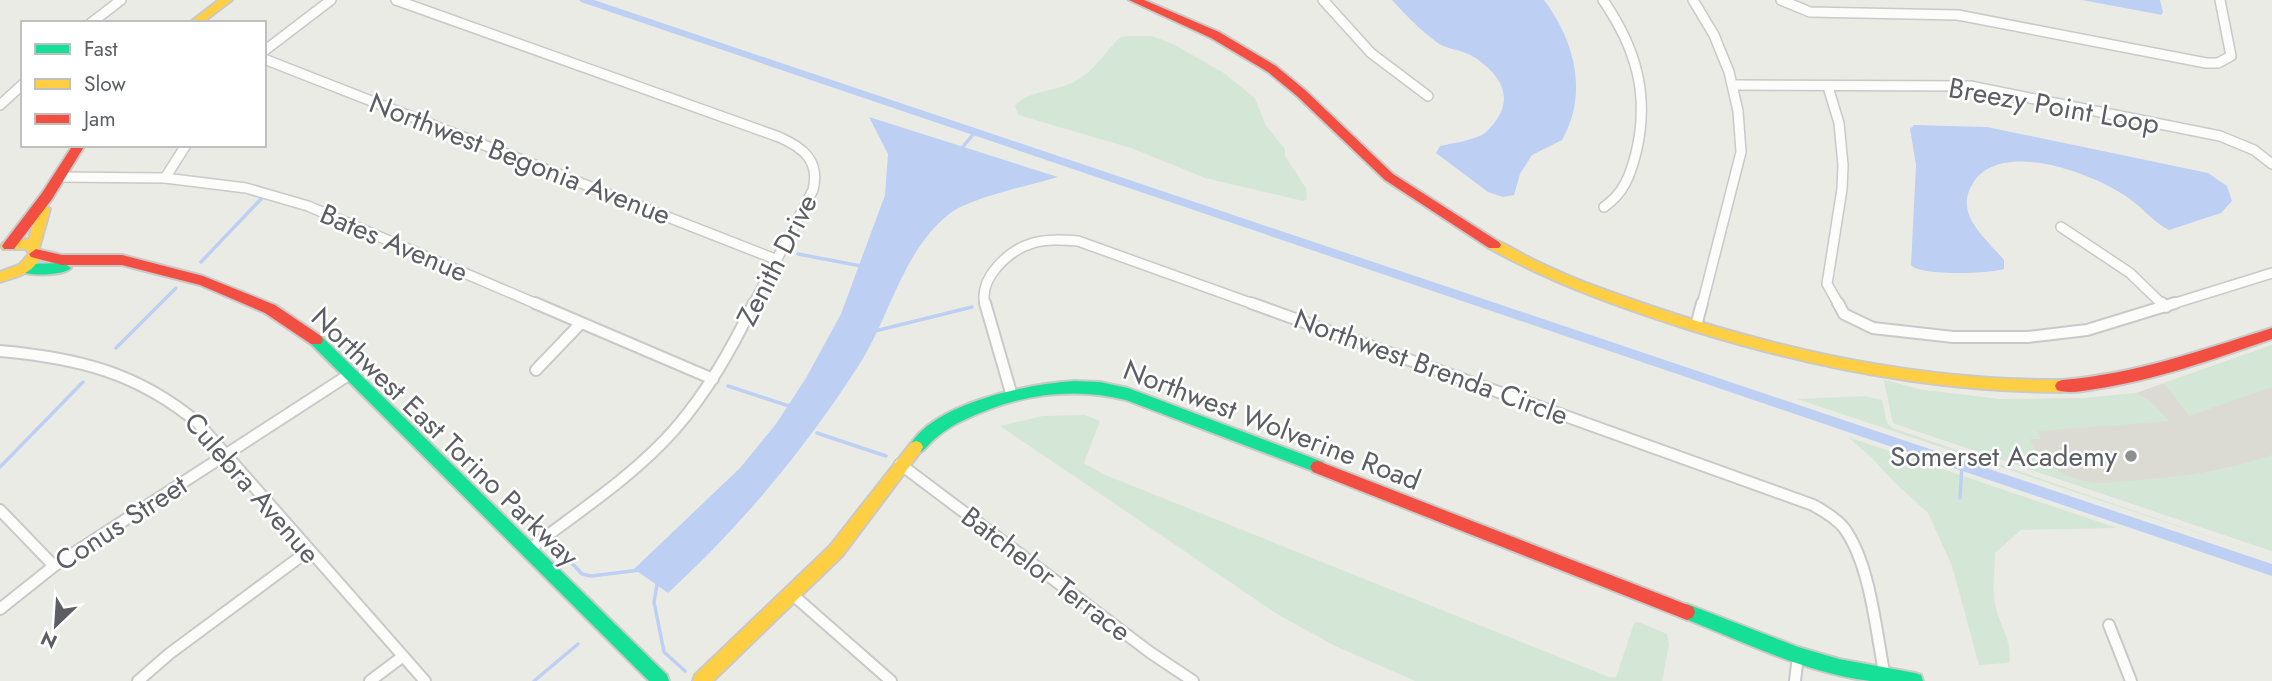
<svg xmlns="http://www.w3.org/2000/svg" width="2272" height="681" font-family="Jost,sans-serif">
	<rect width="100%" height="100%" fill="#ebebe6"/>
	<path fill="#dbdbd4" d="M2272,345V551L1893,423L1884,380L1922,390L1998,399L2095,398L2136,393Z"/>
	<g fill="#d4e7d6">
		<path d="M1129,36H1152L1173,44L1224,73L1255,98L1265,124L1285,149V156L1306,188L1307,199L1303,201L1205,178L1131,148L1018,115L1015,106C1026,91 1056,91 1074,82C1095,71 1104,52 1121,37Z"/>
		<path d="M2272,345V387L2189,416L2164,383Z"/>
		<path d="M1884,380L1922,390L1998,399H2072L2136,393L2150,401L2169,421L2038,431L2041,439H2030C2040,462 2064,478 2089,482C2101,484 2115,482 2127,481C2176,478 2225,471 2272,455V551L1893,423Z"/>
		<path d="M1865,396L1882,400L1887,423L1893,428L2272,558L1797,399Z"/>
		<path d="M1085,415L1100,421L1084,463L1103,474L1609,677H1616L1634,623L1639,622L1667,634L1669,645L1662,681H1415L1335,646L1277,614L1000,426L1043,416Z"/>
		<path d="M1848,437L2117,528L2021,530L1995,553C1995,569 1992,588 1995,604C1999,625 2013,641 2009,663L1979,665L1952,566L1928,513L1894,482L1871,457Z"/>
	</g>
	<g fill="#bdd0f3">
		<path d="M1392,0H1544C1574,40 1589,93 1562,140L1532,155L1520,174L1514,195L1503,197L1488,192L1436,153L1440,146C1454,143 1469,141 1482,135C1488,131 1493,125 1497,119C1514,94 1497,72 1474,57C1462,49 1446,50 1435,41C1419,29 1405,14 1392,0Z"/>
		<path d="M2082,0H2160L2163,12L2161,15L2157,14Z"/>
		<path d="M869,117L1058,177C1029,186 970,197 948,215C902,252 889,319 859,365C805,449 741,526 668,593L634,569L740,468L776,424L806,378L841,314L885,195L888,154Z"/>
		<path d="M1914,125L1987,127L2208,173L2227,186L2232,201L2221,213L2169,230C2153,222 2141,206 2127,197C2094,174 2001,138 1973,183C1953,214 1986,238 2004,260V269C1989,274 1919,276 1911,265L1916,165L1910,129Z"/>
	</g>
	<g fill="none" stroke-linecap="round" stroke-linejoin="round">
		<g stroke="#bdd0f3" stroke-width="3.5">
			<path d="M961,149L976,131"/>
			<path d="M798,254L861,266"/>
			<path d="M201,262L261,199"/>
			<path d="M875,331L972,307"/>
			<path d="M116,348L176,288"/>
			<path d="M728,386L792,407"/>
			<path d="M817,433L886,456"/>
			<path d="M0,467L83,382"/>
			<path d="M1960,498L1962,464"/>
			<path d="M568,559L582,574L591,576L640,570"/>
			<path d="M657,585L654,602L664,652L685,671"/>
			<path d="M534,681L578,644"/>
		</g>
		<path fill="#bdd0f3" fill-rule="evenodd" d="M579,0H594L2272,564V576L581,2Z"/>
		<g stroke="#c8c9c8" stroke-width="12">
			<g id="street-far1">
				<path d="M396,0L779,137C804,148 820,161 813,190L753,305"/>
				<path d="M1323,0L1371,53L1428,96"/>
				<path d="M1603,0C1636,48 1650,95 1636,153C1630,176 1624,193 1604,207"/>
				<path d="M1693,0L1714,35L1729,72L1738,111L1741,152L1702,305"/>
				<path d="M1781,0L1810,12L1958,15L2206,63H2218L2231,56L2220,0"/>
				<path d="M91,23L121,0"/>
				<path d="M264,51L331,0"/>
				<path d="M264,59L775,259"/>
				<path d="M1734,85L1970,86L2220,136L2254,150L2272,164"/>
				<path d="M1828,87L1839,123L1843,165L1842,189L1827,284L1839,305"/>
				<path d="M0,105L23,84"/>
				<path d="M58,177L165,178L246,188L308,206L539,305"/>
				<path d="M165,178L186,145"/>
				<path d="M2061,227L2130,273L2163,305"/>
				<path d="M985,305C978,278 1009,250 1033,243C1047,239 1063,240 1078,241L1256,305"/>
				<path d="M2169,305L2272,273"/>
			</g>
		</g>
		<g stroke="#c8c9c8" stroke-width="14">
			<g id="street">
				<path d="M535,303L713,379"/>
				<path d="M985,303L1012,396"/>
				<path d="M1251,303L1813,505C1824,511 1836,518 1844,528C1871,565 1876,633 1885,677"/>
				<path d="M1838,303L1844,314L1873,328L1953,337H2028L2087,330L2175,303"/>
				<path d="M2162,303L2166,307"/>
				<path d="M1696,326L1702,303"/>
				<path d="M0,351C77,358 137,372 198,423L425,681"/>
				<path d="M536,370L581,323"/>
				<path d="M900,464L1151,653L1193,681"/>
				<path d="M0,510L54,566"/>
				<path d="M527,551C576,513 634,476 675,429C708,391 732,348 754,303"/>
				<path d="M793,595L891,681"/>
				<path d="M0,609L54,566L350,374"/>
				<path d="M2109,625L2131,681"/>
				<path d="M138,681L169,654L308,551"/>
				<path d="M370,681L402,657"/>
				<path d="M1795,681L1798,655"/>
			</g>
		</g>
		<g stroke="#c9c9c9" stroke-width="4">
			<g id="fast">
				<path d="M64,263L71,268C64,276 24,277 17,269L24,264Z"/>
				<path d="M316,334L321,336L667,675L669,681H649L311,344L309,340L311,336Z"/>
				<path d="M1074,381L1100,382L1128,388L1323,462L1326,467L1323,472L1318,473L1126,400C1071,386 1015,395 964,420C955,424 945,430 937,437C931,441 927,448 921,452C916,454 916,453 911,451L909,447C932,403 1028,384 1074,381Z"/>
				<path d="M1687,604L1798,647L1839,659L1915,673L1921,675L1923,681C1906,681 1887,681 1870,681C1805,673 1742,641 1681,617L1679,612L1681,607Z"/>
			</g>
		</g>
		<g stroke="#c9c9c9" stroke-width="4">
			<g id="slow">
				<path d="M219,0H232L202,23H189Z"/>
				<path d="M44,204L50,209L39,248L43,254C30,275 22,275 0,282V272L19,265L29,254L26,249H3L1,246L3,243L29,239L38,209Z"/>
				<path d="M1494,240C1507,244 1519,253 1532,259C1556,271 1580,281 1605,290C1752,344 1905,381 2062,380L2067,382L2069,386L2067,390L2062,392C1935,392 1813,368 1691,330C1621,308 1554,284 1489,248L1487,245L1489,242Z"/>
				<path d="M916,441L921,443L923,447L921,451L842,556L713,681H693L695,675L830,546L911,443Z"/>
			</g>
		</g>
		<g stroke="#c9c9c9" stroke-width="4">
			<g id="jam">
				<path d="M1129,0H1144L1219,32L1276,66L1305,90L1393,174L1499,242L1501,245L1499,248H1489L1385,180L1297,96L1268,72L1211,38Z"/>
				<path d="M73,145H85L52,199L14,249H4L2,246L4,243L42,193Z"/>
				<path d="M36,249L62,255H122L203,276L275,305L321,336L323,340L321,344H311L265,313L200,285L122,265H62L31,257L29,254Z"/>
				<path d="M2272,328V339C2214,359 2156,380 2095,389C2083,391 2068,394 2057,390L2055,386L2057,382L2062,380C2136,374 2202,350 2272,328Z"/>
				<path d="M1318,461L1693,607L1695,612L1693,617L1687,620L1313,472L1310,467L1313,462Z"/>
			</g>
		</g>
		<use href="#street-far1" stroke="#fcfcfb" stroke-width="9"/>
		<use href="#street" stroke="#fcfcfb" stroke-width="10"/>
		<use href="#fast" fill="#16e098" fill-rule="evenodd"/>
		<use href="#slow" fill="#ffcf43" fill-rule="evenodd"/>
		<use href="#jam" fill="#f24e42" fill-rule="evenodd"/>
	</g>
	<circle fill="#8e8f91" stroke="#fff" stroke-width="2.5" cx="2131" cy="456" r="7"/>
	<g text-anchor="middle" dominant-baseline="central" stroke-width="5" stroke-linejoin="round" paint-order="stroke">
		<g font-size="28" fill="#5c5e63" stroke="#fff">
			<text transform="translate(2054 106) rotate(10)">Breezy Point Loop</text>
			<text transform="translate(520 159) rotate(21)">Northwest Begonia Avenue</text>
			<text transform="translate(394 243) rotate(23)">Bates Avenue</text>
			<text transform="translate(777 260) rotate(-63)">Zenith Drive</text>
			<text transform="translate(1431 367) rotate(20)">Northwest Brenda Circle</text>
			<text transform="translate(1272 425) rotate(21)">Northwest Wolverine Road</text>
			<text transform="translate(445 437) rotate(44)">Northwest East Torino Parkway</text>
			<text transform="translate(252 488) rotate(49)">Culebra Avenue</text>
			<text transform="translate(121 523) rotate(-33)">Conus Street</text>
			<text transform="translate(1046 574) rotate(37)">Batchelor Terrace</text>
		</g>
		<g font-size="28" fill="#5c5e63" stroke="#fff" text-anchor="end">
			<text x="2117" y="456">Somerset Academy</text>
		</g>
	</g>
	<rect x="21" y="21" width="245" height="126" fill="#ffffff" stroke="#bebfc1" stroke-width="2"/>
	<rect x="35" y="44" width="35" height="10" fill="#16e098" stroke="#bebfc1" stroke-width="2"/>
	<text x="84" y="56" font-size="21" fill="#5c5e63">Fast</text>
	<rect x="35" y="79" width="35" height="10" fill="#ffcf43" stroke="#bebfc1" stroke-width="2"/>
	<text x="84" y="91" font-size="21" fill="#5c5e63">Slow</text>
	<rect x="35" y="114" width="35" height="10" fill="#f24e42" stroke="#bebfc1" stroke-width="2"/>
	<text x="84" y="126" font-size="21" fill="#5c5e63">Jam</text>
	<g transform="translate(56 625) rotate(205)" stroke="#ffffff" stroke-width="5" paint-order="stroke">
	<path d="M0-5L12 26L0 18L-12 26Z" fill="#5c5e63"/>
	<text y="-10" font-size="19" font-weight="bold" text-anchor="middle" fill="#5c5e63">N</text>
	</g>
</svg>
